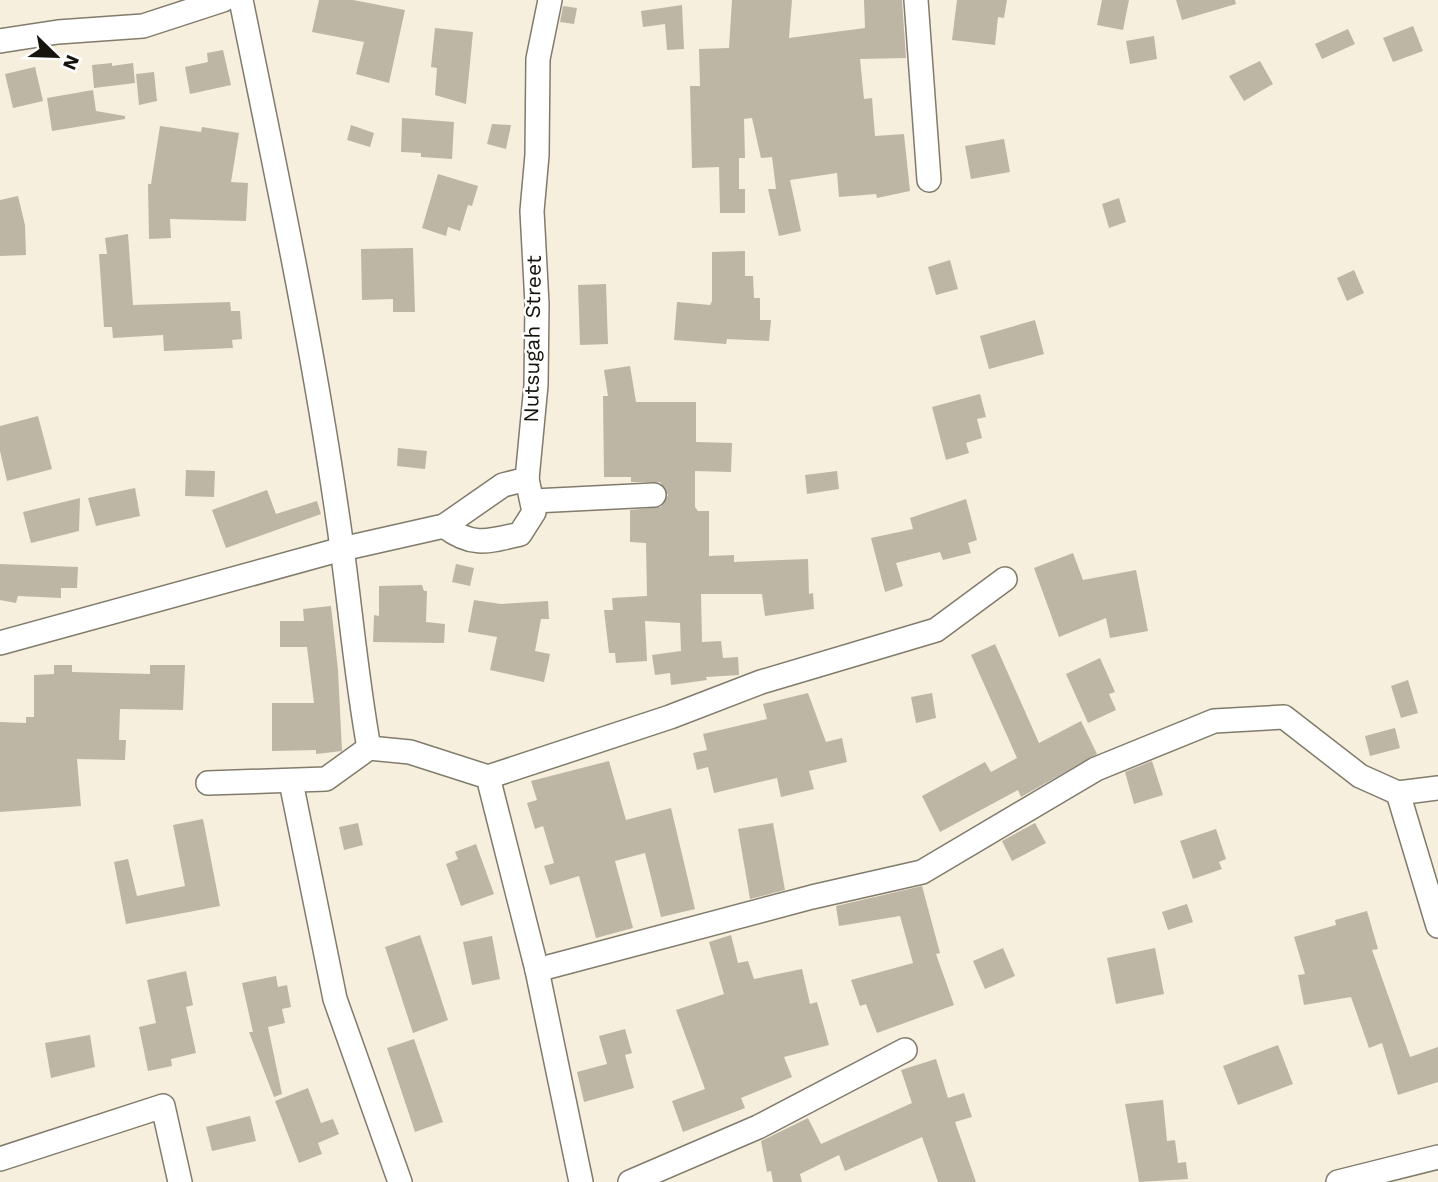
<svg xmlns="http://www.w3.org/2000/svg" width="1438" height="1182" font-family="'Work Sans',sans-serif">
	<rect width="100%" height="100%" fill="#f6efdd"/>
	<g fill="#bdb6a5">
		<path d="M319,0H353L405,10L389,83L356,74L364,42L312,32Z"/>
		<path d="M732,0H792L789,38L865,28L864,0H902L906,58L860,59L864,99L872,98L875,136L904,134L910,191L877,198L876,194L839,197L837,173L790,180L801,231L779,236L768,189H776L772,157L761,158L752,118L744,119L745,158H739V189H745V213H720L719,167L692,168L690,86H700L699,49L729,48Z"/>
		<path d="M957,0H1007L1004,18L998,17L995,45L952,40Z"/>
		<path d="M1102,0H1129L1123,30L1097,25Z"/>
		<path d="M1176,0H1235L1236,4L1182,20Z"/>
		<path d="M682,5L684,49L667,50L665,24L643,27L641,11Z"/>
		<path d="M563,6L577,8L574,24L560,22Z"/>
		<path d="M1413,26L1423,51L1393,62L1383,38Z"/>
		<path d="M435,28L473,32L466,104L435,95L437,68L431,67Z"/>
		<path d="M1348,29L1355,44L1322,59L1315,44Z"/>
		<path d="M1154,36L1157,59L1130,64L1126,41Z"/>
		<path d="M223,50L231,85L190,94L185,67L208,62L207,53Z"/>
		<path d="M1260,61L1273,84L1244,101L1229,76Z"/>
		<path d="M112,63V66L133,63L135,83L94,88L92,65Z"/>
		<path d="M35,67L43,101L13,108L5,74Z"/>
		<path d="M154,72L157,101L139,105L136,74Z"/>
		<path d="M93,90L96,111L125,116V119L52,131L47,98Z"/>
		<path d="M402,118L454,122L452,159L421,157V153L401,152Z"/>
		<path d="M492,124L511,125L506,149L487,144Z"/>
		<path d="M351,125L374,133L370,147L347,140Z"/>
		<path d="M160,126L201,132L202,127L239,133L231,182L248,183L246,221L170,219L171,238L149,239L148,184H151Z"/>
		<path d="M1004,139L1010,172L971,179L965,146Z"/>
		<path d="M438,174L478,186L472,206L468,205L460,231L448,227L446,236L422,228Z"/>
		<path d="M18,196L25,225L26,255L0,256V200Z"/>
		<path d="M1119,198L1126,222L1109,228L1102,204Z"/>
		<path d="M128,234L133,305L230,302L231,311H240L242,339L232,340L233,348L164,351L163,335L113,338L112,327H104L99,254H107L105,238Z"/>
		<path d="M413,248L415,312H393V299L362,300L361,249Z"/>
		<path d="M745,251V276H753L754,298H760V320H771L769,341L727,339L726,344L674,340L677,302L710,305L712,301V252Z"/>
		<path d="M950,260L958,289L936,295L928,267Z"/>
		<path d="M1354,270L1364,293L1347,301L1337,278Z"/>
		<path d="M606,284L608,344L580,345L578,285Z"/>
		<path d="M1035,320L1044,354L989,369L980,336Z"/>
		<path d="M630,366L636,402H696V442L732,443L731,472L695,471V507L698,511H709V556L734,555V562L808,559L809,594L813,593L814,609L765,616L762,594H701L702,642L721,641L723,658L738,657L739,675L706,677L707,680L671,685L670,673L655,675L652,655L681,651L680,623L645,621L647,661L616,663L615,653H609L604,610H613L612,598L647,596L646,543L630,542V510L661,507L668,495L660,482H631V477H604L603,396H608L604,370Z"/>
		<path d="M980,394L986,417L977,419L982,438L966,443L969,453L946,460L932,407Z"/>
		<path d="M38,416L52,469L7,481L0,451V426Z"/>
		<path d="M398,448L427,451L425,469L397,466Z"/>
		<path d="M186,470L215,471L214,497L185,496Z"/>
		<path d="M837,471L839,489L807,494L805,475Z"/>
		<path d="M135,488L140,516L96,526L88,498Z"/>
		<path d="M267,490L276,514L317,501L321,514L226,548L212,510Z"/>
		<path d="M80,498L79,531L31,543L23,512Z"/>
		<path d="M966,499L977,540L968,543L971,553L943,560L940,552L896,563L903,586L885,592L871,538L913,529L910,518Z"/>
		<path d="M1073,553L1083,580L1136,570L1148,631L1110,638L1106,618L1059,637L1034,568Z"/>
		<path d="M0,564L78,567L77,588H61V598L18,596L16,603L0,600Z"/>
		<path d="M456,564L474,568L470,586L452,582Z"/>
		<path d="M422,585L424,591H427L426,622L445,624L444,643L373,642L374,615L379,616V586Z"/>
		<path d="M474,600L501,604L548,601L549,619H541L535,651L550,654L544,682L490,670L497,637L468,632Z"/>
		<path d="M331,606L338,670L342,751L316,754V750L272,751V703H314L307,647H280V621H304L303,609Z"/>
		<path d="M995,644L1039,743L1081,721L1097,754L1021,797L1018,790L940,832L922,796L985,762L991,772L1017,758L971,655Z"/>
		<path d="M1100,658L1115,692L1109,694L1116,710L1088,723L1066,674Z"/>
		<path d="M54,665H72V672L150,674V665H185L183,710L120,709L119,740H126L125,760L77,759L81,806L0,812V722L26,723V717H34V675L54,674Z"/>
		<path d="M1408,680L1418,713L1401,718L1391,686Z"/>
		<path d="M808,693L826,742L842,738L847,762L809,771L814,789L781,797L777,778L714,793L708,767L697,770L693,753L707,750L703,734L767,719L763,704Z"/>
		<path d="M932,693L936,718L916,723L911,697Z"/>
		<path d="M1395,728L1400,748L1370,756L1365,736Z"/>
		<path d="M609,761L626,820L671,808L695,909L661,917L645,853L615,861L633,928L596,938L579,876L550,885L544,866L554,863L543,826L535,829L527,803L537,800L531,781Z"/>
		<path d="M1152,761L1163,795L1134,804L1125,772Z"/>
		<path d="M203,819L220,906L126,924L114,862L128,859L137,896L185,886L173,825Z"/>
		<path d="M358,823L363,845L344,850L339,827Z"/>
		<path d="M773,823L785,890L750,899L738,829Z"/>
		<path d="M1035,823L1046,843L1012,861L1002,841Z"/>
		<path d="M1216,829L1226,859L1219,862L1222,869L1193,879L1180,841Z"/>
		<path d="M476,844L494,894L461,906L446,864L458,859L455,852Z"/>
		<path d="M922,886L940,953L936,954L954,1005L877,1033L866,1004L860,1006L851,980L913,963L900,916L839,926L836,906Z"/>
		<path d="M1187,904L1193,922L1168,930L1162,912Z"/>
		<path d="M1367,911L1378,949L1372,950L1410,1057L1438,1047V1082L1398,1095L1382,1043L1369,1048L1351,997L1304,1005L1298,975L1305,974L1294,937L1336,925L1335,920Z"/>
		<path d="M420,935L448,1020L413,1033L385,947Z"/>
		<path d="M731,935L738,963L748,961L754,979L802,969L810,1004L817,1002L829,1045L784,1057L792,1077L741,1098L745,1108L683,1132L672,1101L705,1089L676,1010L724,994L709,942Z"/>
		<path d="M492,936L500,979L472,985L463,942Z"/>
		<path d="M1003,948L1015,976L985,989L973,961Z"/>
		<path d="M1155,948L1164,994L1116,1004L1107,958Z"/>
		<path d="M186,971L193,1005L186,1007L196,1053L171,1059L172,1066L148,1071L139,1027L156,1023L147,980Z"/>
		<path d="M276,976L278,987L287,985L291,1007L282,1009L285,1023L268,1027L282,1094L274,1097L249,1032H253L242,983Z"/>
		<path d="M625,1029L632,1053L625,1055L634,1088L584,1102L577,1072L607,1064L599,1036Z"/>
		<path d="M90,1035L95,1067L51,1078L45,1043Z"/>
		<path d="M414,1039L443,1122L415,1132L387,1048Z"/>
		<path d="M1278,1045L1293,1084L1238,1105L1223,1066Z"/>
		<path d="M936,1059L948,1098L964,1093L972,1117L955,1122L976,1182H938L922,1137L845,1171L839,1155L800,1174L802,1182H773L771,1171L767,1172L761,1141L808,1118L821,1144L912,1103L901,1070Z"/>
		<path d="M308,1088L321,1123L333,1119L339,1134L318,1143L322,1154L299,1163L275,1101Z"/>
		<path d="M1163,1100L1167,1141L1175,1140L1178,1163L1186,1162L1188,1179L1139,1182L1125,1104Z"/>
		<path d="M250,1116L256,1141L212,1151L206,1127Z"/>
	</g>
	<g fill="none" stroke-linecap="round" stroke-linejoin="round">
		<g stroke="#817b6b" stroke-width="26">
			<g id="street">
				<path d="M241,0C278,182 317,364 342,548C351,615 357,682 369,748"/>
				<path d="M916,0L929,180"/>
				<path d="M0,41L58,32L143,26L223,0"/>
				<path d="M534,501L654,495"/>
				<path d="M444,526C472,547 487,542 520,534L534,512L527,479"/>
				<path d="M0,643L342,549L444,526L503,485L527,479L536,385L537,304L532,211L537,155L538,59L550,0"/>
				<path d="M488,777L670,717L761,682L936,630L1005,579"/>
				<path d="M291,782L335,999L400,1182"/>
				<path d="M208,783L326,779L369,748L410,752L488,777L537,970L581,1182"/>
				<path d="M1398,793L1438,926"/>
				<path d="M537,970L812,897L922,872L1096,769L1214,721L1284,717L1360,776L1398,793L1438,788"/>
				<path d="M0,1159L163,1106L180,1182"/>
				<path d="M630,1182L758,1127L905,1050"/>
				<path d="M1338,1182L1438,1157"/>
			</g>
		</g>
		<use href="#street" stroke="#fff" stroke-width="23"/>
	</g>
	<g text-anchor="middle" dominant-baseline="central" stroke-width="5" stroke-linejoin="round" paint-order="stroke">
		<g font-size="21" fill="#17140e" stroke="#fff">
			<text transform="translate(532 339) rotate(-89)">Nutsugah Street</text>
		</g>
	</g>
	<g transform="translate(56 56) rotate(113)" stroke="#ffffff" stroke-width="5" paint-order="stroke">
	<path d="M0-5L12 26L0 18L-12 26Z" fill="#17140e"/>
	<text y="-10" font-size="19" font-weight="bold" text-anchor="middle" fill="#17140e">N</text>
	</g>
</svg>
